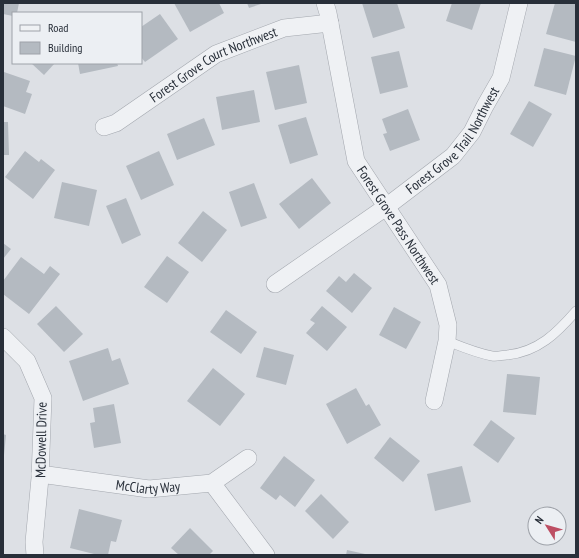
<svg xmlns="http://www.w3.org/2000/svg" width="579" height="558" font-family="'PT Sans Narrow',sans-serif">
	<rect width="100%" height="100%" fill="#dde0e5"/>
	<g fill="#b4bac1">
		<path d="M3,3H19L17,13H13V16L3,14Z"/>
		<path d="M174,3H219L224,13L190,32Z"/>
		<path d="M247,3H264L249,8Z"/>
		<path d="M362,3H397L405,28L373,38Z"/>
		<path d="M452,3H481L472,30L446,21Z"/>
		<path d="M555,3H576V42L546,34Z"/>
		<path d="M160,14L178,39L145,62L141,57V27Z"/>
		<path d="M544,48L576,56L566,95L534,86Z"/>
		<path d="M399,51L408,87L380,94L371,57Z"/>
		<path d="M31,63H55L44,75Z"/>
		<path d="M78,63H117L118,66L80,74Z"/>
		<path d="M299,65L307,103L275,110L266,72Z"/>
		<path d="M4,72L30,81L26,92L32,94L25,114L3,106Z"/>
		<path d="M254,90L260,122L222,130L216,97Z"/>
		<path d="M529,101L552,114L533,147L510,134Z"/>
		<path d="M408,109L420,140L390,151L383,134L387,133L382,119Z"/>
		<path d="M306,117L318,155L290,164L278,125Z"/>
		<path d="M204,118L215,145L177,160L167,134Z"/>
		<path d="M3,122H8L9,155H3Z"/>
		<path d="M25,151L39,162L41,159L55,170L33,199L5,177Z"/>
		<path d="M159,151L174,185L141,200L126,166Z"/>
		<path d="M312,178L331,203L299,229L279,204Z"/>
		<path d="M62,182L97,190L89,226L54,218Z"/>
		<path d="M254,183L267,218L241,227L229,192Z"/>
		<path d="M126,198L141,235L122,244L106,206Z"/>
		<path d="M203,211L227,230L202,262L178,243Z"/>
		<path d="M3,243L11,249L3,259Z"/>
		<path d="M167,256L189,272L167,303L144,287Z"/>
		<path d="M21,257L44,274L50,266L60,274L29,314L3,294V281Z"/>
		<path d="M354,273L372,288L352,313L326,291L339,276L346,282Z"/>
		<path d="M56,306L83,334L64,352L37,324Z"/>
		<path d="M322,306L347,327L327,351L306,333L315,323L310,320Z"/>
		<path d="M394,307L421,322L406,349L379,335Z"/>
		<path d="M226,310L257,332L241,354L210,332Z"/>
		<path d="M264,347L294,355L286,385L256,377Z"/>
		<path d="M108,348L112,361L120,358L129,384L83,401L69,361Z"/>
		<path d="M213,368L245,394L220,426L187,401Z"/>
		<path d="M507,374L540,377L536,415L503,412Z"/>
		<path d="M356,388L366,406L369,404L381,425L347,444L326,404Z"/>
		<path d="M114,404L121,443L94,448L90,423L95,422L93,408Z"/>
		<path d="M491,420L515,438L498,463L473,445Z"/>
		<path d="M3,434L6,435L4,455H3Z"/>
		<path d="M390,437L420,461L403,482L374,458Z"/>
		<path d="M284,456L315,480L295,507L280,495L276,500L260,488Z"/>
		<path d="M462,466L471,502L435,511L427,474Z"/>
		<path d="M321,494L349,522L333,539L305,511Z"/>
		<path d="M79,509L122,520L116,542L111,541L108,555H98L70,548Z"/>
		<path d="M190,528L213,551L209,555H179L171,548Z"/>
		<path d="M347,550L365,554L364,555H346Z"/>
	</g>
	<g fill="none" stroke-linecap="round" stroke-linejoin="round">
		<g stroke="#a3a7ae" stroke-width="10">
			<path id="lane" d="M447,341C462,347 476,353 492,356C497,357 502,355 507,355C538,352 557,333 576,311"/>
		</g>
		<g stroke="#a3a7ae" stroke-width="18">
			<g id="street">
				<path id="s1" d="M325,3L328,13L356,161L438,285L448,325L447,341L434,401"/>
				<path id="s2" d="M104,127L116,123L216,54L284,28L330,23"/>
				<path id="s3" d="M275,284L386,207L453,156L472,132L485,106L501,78L519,3"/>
				<path d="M3,337L27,361L43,398L40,478L34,542L35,555"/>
				<path id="s4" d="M40,474L149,489L212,483L248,458"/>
				<path d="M212,483L266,555"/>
			</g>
		</g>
		<use href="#lane" stroke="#eff1f4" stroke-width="9"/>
		<use href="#street" stroke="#eff1f4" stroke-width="17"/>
	</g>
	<g text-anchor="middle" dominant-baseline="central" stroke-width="4" stroke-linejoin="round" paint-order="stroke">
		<g font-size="14" fill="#282f39" stroke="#eceff3">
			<text stroke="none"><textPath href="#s2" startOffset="127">Forest Grove Court Northwest</textPath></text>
			<text stroke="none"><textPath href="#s3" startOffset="231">Forest Grove Trail Northwest</textPath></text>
			<text stroke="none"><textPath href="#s1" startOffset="238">Forest Grove Pass Northwest</textPath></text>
			<text transform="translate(41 440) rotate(-89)">McDowell Drive</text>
			<text stroke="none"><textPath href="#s4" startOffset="109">McClarty Way</textPath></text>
		</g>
	</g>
	<rect width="579" height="558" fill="none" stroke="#282f39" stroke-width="8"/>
	<rect x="12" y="12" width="130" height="52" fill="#eceff3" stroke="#9ea2a9"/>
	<rect x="20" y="25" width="20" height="6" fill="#eff1f4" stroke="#9ea2a9"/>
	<text x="48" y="32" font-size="12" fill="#282f39">Road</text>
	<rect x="20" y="42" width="20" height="12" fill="#b4bac1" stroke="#9ea2a9"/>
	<text x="48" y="52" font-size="12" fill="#282f39">Building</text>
	<g transform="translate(547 526) rotate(307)"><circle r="19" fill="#eceff3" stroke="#9ea2a9"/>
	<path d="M0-3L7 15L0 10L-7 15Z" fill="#bd4e63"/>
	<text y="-6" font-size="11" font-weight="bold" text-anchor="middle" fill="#282f39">N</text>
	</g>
</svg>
